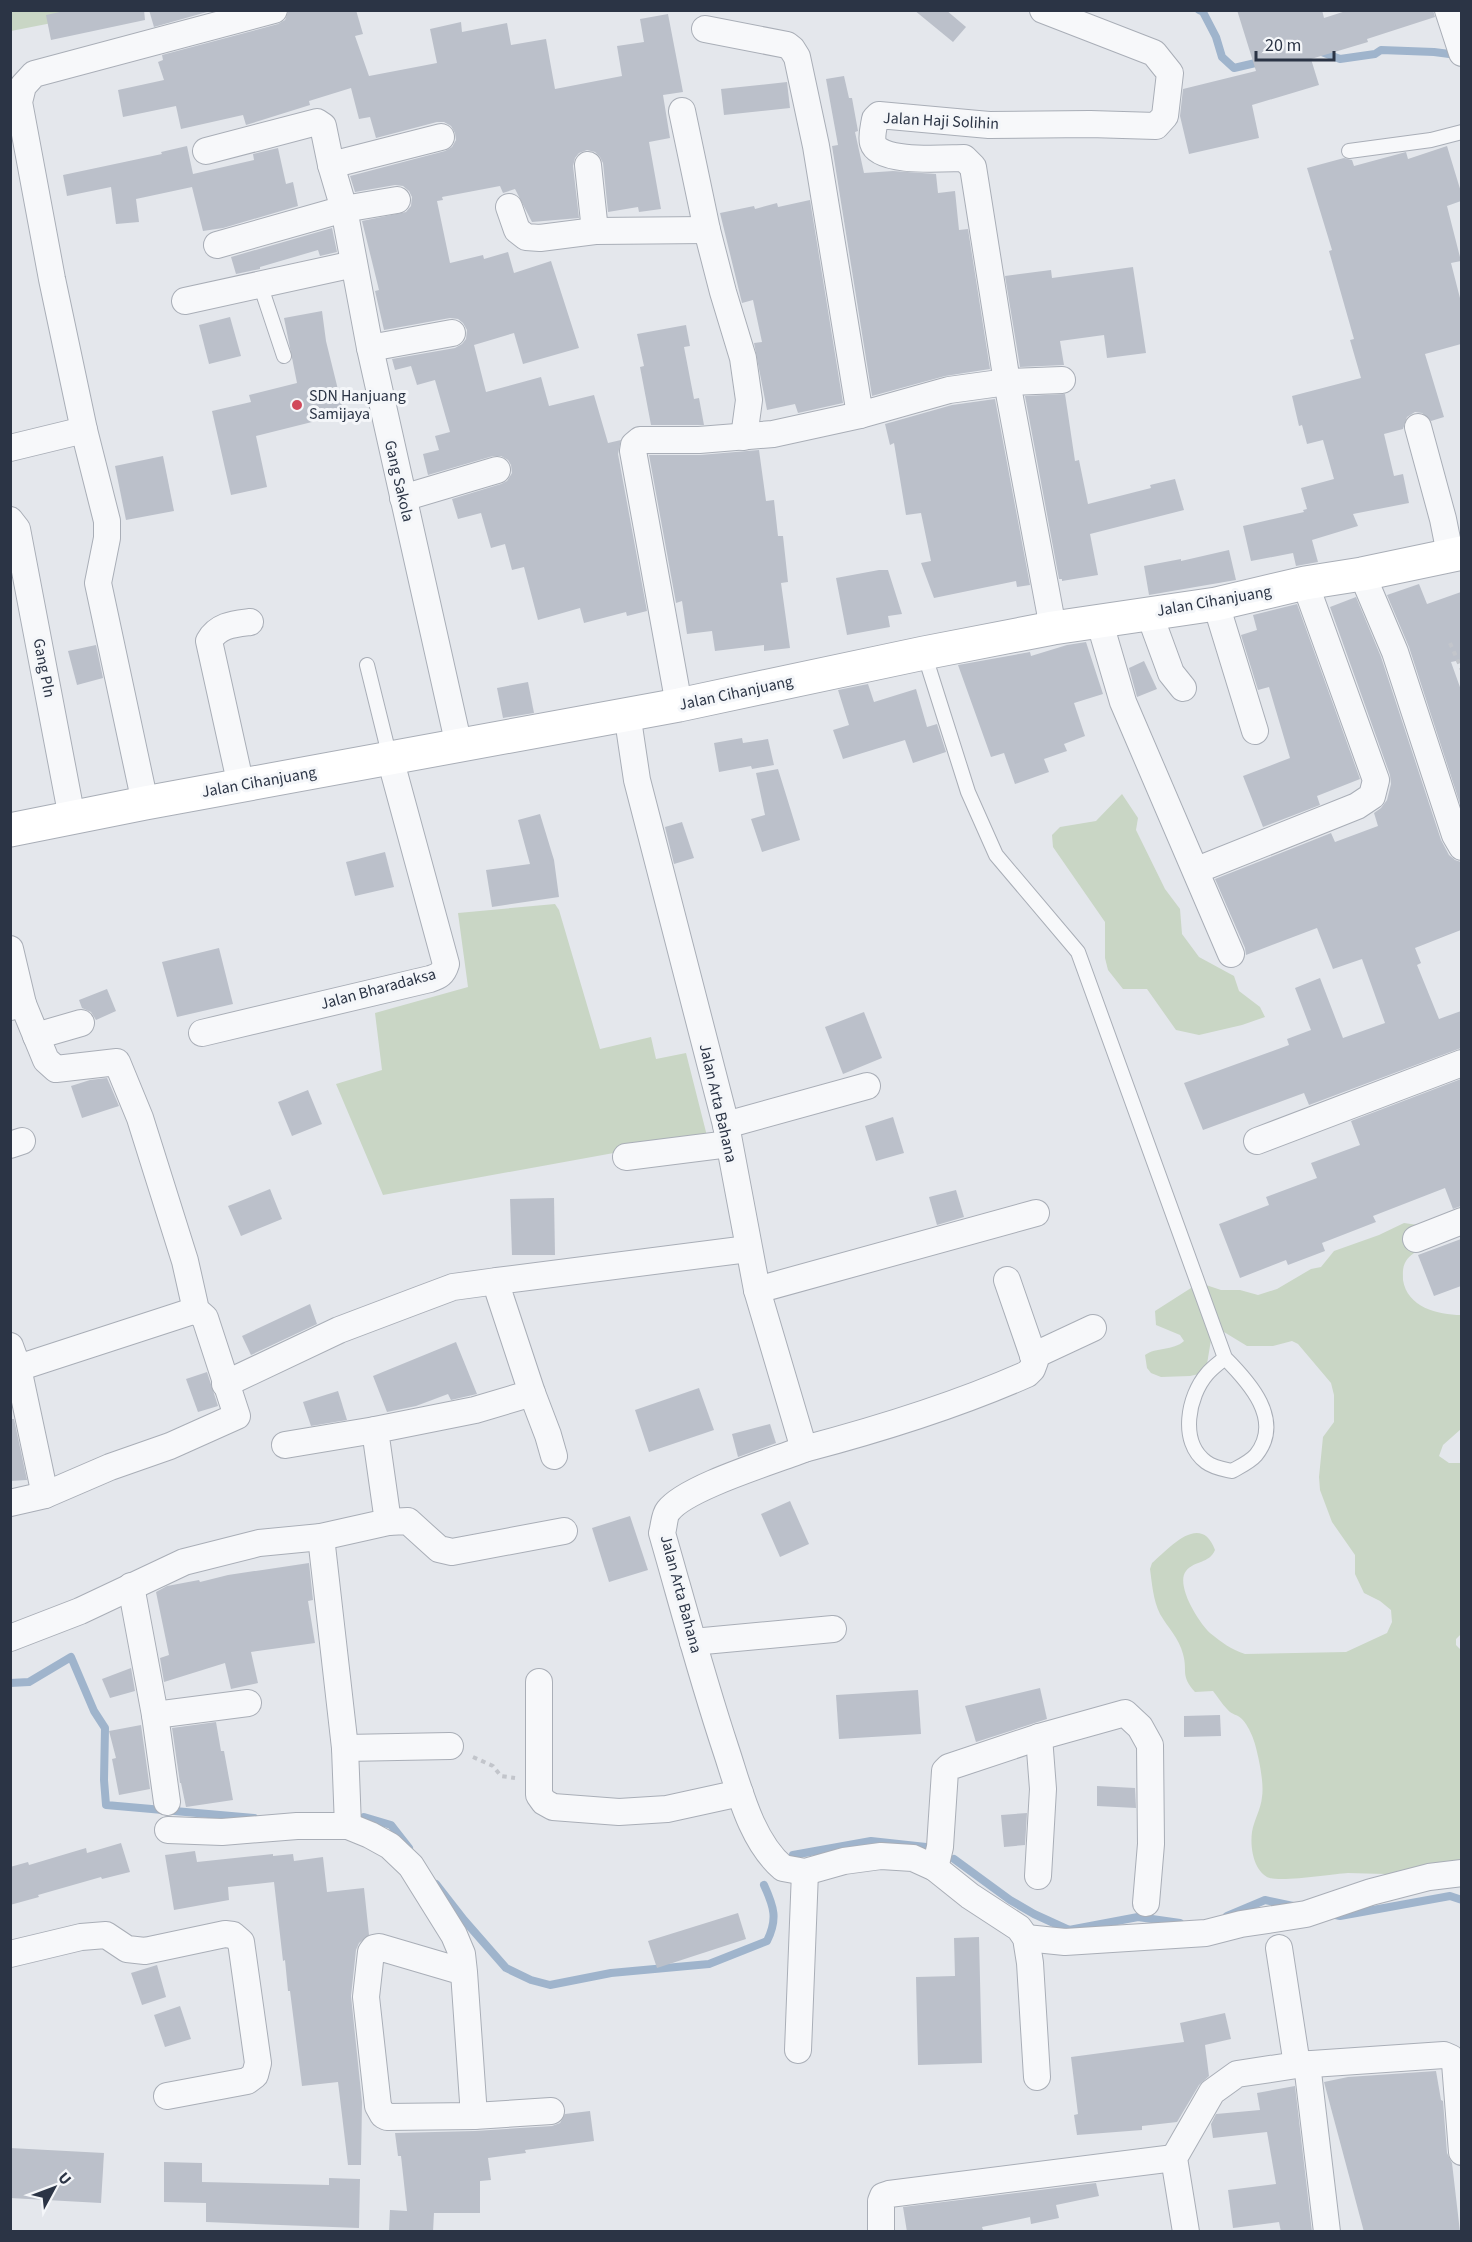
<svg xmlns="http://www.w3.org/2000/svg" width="1472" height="2242" font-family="'Source Sans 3',sans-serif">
	<rect width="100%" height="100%" fill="#e4e7ec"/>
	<g fill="#c9d6c5">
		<path d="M11,11H113L11,31Z"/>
		<path d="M1122,794L1138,818L1136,830L1165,889L1180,909L1182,934L1199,957L1234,976L1239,991L1260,1007L1265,1017L1242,1025L1199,1035L1176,1030L1147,989H1123L1108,970L1105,958V922L1053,847L1052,835L1060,827L1096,821Z"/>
		<path d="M555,904L559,910L600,1049L651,1037L656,1059L686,1053L707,1136L383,1195L336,1084L382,1070L375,1013L468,987L458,913Z"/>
		<path d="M1404,1223L1418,1225L1423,1246C1418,1250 1409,1256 1406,1261C1402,1267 1403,1274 1403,1280C1407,1307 1438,1315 1461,1315V1429L1443,1445L1439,1456L1449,1463H1461L1462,1633L1456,1639V1645L1462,1651L1461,1871L1448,1863L1436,1862C1414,1879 1375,1873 1348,1873C1332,1874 1278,1883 1267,1877C1253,1869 1250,1846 1252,1832C1254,1820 1261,1809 1262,1797C1264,1785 1260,1764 1257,1752C1255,1741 1248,1722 1238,1716C1234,1714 1230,1713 1227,1709C1222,1704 1218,1697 1213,1691L1195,1692C1180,1675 1188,1672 1183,1654C1179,1638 1168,1628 1160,1614C1153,1600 1152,1583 1150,1569L1152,1563C1168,1549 1201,1511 1215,1550C1209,1564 1195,1560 1186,1571C1175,1585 1199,1623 1210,1633C1221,1642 1232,1650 1245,1654L1346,1652L1387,1633L1392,1622L1391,1610L1380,1601L1364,1593L1355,1574V1555L1332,1522L1320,1490L1319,1477L1323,1437L1334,1422V1395L1331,1383L1298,1344L1292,1341L1273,1346H1247L1224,1332L1211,1340L1207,1364L1199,1374L1190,1376L1161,1377L1151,1373L1147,1368L1145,1355C1156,1347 1173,1351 1184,1341L1180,1335L1156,1325L1155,1311L1191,1288L1206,1285L1221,1290H1240L1258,1295L1277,1289L1311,1269L1321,1267L1334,1251L1379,1235Z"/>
	</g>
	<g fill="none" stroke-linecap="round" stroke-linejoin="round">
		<g stroke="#9fb4cc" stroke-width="8">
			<path d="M1199,10L1203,12L1216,37L1222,57L1234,68L1264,61"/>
			<path d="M1319,51L1340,59L1375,54L1381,50L1434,52L1457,55"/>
			<path d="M10,1683L29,1682L71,1657L94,1711L105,1728L104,1780L106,1805L254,1818"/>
			<path d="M364,1817L391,1825L409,1848"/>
			<path d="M793,1855L871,1841L926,1847"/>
			<path d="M954,1859L1010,1900L1034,1914L1069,1930L1138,1917L1180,1923"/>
			<path d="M436,1884L464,1920L506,1968L531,1980L550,1985L611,1973L709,1964L767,1941C778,1919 774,1907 764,1885"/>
			<path d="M1331,1914L1340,1916L1450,1896L1462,1900"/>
			<path d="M1227,1916L1265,1900L1293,1906"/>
		</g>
	</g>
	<g fill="#bbc0ca">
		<path d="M69,10H144L145,20L51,40L46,15Z"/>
		<path d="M149,10H214L154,27Z"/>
		<path d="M289,10H356L363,34L355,36L369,76L437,63L430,29L461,22L462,32L507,23L511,45L546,39L555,89L622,76L617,46L644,42L640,19L668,14L683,92L663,95L670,138L649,142L661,209L639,212L638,207L608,212L603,163L600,157L595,152L587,150L579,153L575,158L573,166L579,218L532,222L515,189L503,193L500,186L442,197L443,200L437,201L450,263L483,255L484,259L508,252L514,273L551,261L579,348L523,364L514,333L474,345L486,392L541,377L549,406L594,395L608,443L621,440L618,454L647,611L627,616L626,612L584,623L580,608L538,620L524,567L512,570L505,544L491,548L481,513L458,519L452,499L501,484L507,481L512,473L511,465L508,460L501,456H493L428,475L423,454L439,450L435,436L450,432L435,380L417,385L411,366L395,370L392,359L455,348L462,344L466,339L467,330L463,323L458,319L450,318L384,330L375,291L379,290L362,221L406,212L411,206L412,197L409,191L403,186L395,185L355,192L350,176L445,151L452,147L456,140L455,133L451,126L444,122H437L376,138L370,117L359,119L351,88L309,101L310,105L246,125L243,115L181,129L176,106L123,117L118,90L164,80L158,62L163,60L162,55L278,24L285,20Z"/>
		<path d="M914,10H946L966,27L953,42Z"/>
		<path d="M1237,10H1322L1324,18L1349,10H1433L1435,17L1367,39L1368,42L1311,59L1319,85L1252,105L1259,138L1189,154L1180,116L1183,89L1256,71Z"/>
		<path d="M844,76L849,98H852L858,131L855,132L864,173L893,171L936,174L938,193L955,191L959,230L968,229L990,369L945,376L872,396L832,146L838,145L826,79Z"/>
		<path d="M787,82L790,108L724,115L721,89Z"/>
		<path d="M187,146L193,174L254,160L253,154L278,148L286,184L293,182L298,206L223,228L203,231L192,187L136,199L139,222L116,224L111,187L67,196L63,175L162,154L161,152Z"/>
		<path d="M1447,146L1461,192V201L1447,206L1461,261L1451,263L1461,302V344L1425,354L1444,417L1431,421L1422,413L1415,412L1407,417L1403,429L1384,434L1394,476L1403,474L1409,503L1353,514L1358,526L1312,540L1318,562L1296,566L1293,553L1251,561L1243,526L1304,512L1303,510L1307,509L1301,488L1334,479L1323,440L1307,444L1302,425L1299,426L1292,396L1361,378L1350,340L1354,339L1329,251L1332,250L1307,168L1344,158L1352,160L1354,166L1406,152L1408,159Z"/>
		<path d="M810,200L843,403L798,413L795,404L767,410L754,343L762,342L753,300L742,303L720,213L754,206L755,209L777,203L778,207Z"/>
		<path d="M332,228L337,252L320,256L318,250L260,267V269L236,274L231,257Z"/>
		<path d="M1133,267L1146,353L1107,358L1104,335L1060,341L1064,365L1020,367L1005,276L1051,270L1052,278Z"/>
		<path d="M322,311L326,341L344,414L256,436L267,487L231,495L212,411L251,402L249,395L297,383L284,318Z"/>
		<path d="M230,317L241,356L209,364L199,325Z"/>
		<path d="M686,325L690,346L684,347L694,399L699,398L704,425H651L640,367L644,366L637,334Z"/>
		<path d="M1065,394L1075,461L1079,460L1088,504L1151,488L1150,485L1175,479L1184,510L1090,534L1098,575L1062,581V579H1059L1025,396Z"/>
		<path d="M995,399L1030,585L1017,587L1016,581L934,598L921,563L931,561L921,513L906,515L894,443L890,445L885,424L952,405Z"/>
		<path d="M759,450L766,501L774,500L778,536H783L788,582L781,583L790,648L764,651V645L715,651L712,631L687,634L682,601L676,603L649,455H700Z"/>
		<path d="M163,456L174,511L126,520L115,466Z"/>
		<path d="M1229,550L1236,580L1149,595L1144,566L1181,559V561Z"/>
		<path d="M879,570H888L902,614L888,616L890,627L847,635L836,578Z"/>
		<path d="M1419,584L1427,604L1461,592V660L1451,662L1461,690V807L1409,647L1387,595Z"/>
		<path d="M1356,597L1381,657L1441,840L1449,855L1455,860L1461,862V930L1415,948L1421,963L1417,965L1439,1019L1461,1011V1048L1309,1105L1304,1093L1203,1130L1184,1083L1289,1045L1287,1039L1311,1030L1295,988L1320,978L1343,1038L1385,1023L1362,959L1333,969L1317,928L1246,955L1245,948L1215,879L1331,833L1335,842L1378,826L1374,813L1381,808L1387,800L1391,784L1390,775L1330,607Z"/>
		<path d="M1297,604L1360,779L1317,796L1320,805L1263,827L1243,776L1290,758L1269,687L1258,690L1241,635L1257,630L1253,615Z"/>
		<path d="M1086,642L1103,694L1074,703L1085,736L1064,744L1067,751L1044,759L1049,772L1015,784L1004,753L991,757L958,665L1030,652L1031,656L1067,645Z"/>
		<path d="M96,645L103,678L77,685L68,651Z"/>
		<path d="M1144,661L1157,689L1137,697L1129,668Z"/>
		<path d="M528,682L534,713L503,718L497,688Z"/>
		<path d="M868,684L874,702L916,689L927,727L937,724L946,752L913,763L905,740L843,759L833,730L849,725L838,690Z"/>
		<path d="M742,738L743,743L768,739L774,765L752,769L751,766L719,772L714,743Z"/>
		<path d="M778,769L800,840L762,852L751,819L765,815L756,773Z"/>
		<path d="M540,814L554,860L559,897L492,907L486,870L530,864L518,820Z"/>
		<path d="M682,822L694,858L674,864L665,827Z"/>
		<path d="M385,852L394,887L355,896L346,862Z"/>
		<path d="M219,948L233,1004L177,1017L162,962Z"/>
		<path d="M107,989L116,1011L96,1020L91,1012L82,1008L79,1000Z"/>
		<path d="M864,1012L882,1058L843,1074L825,1027Z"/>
		<path d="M107,1078L119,1106L82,1118L71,1086L90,1080Z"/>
		<path d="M1461,1079V1206L1453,1209L1445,1188L1373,1216L1376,1222L1322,1243L1325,1251L1288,1265L1286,1260L1240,1278L1219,1224L1269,1205L1266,1197L1317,1178L1311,1163L1360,1145L1351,1121Z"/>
		<path d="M308,1090L322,1124L292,1136L278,1102Z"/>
		<path d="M893,1117L904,1153L876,1161L865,1126Z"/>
		<path d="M270,1189L282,1219L241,1236L228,1206Z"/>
		<path d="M956,1190L964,1217L937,1225L929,1197Z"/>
		<path d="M554,1198L555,1255H512L510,1199Z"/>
		<path d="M1461,1239V1286L1434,1296L1418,1255Z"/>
		<path d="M310,1304L317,1324L251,1355L242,1336Z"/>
		<path d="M456,1342L477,1394L451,1400L448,1394L416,1406L387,1412L373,1376Z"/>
		<path d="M207,1372L218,1406L198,1412L186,1379Z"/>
		<path d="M699,1388L714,1430L649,1452L635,1410Z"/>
		<path d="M338,1391L347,1420L311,1426L303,1402Z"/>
		<path d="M10,1419H14L27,1480L10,1481Z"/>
		<path d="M770,1424L776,1443L738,1457L732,1434Z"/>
		<path d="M790,1501L809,1544L780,1557L761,1514Z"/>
		<path d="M630,1516L648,1570L609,1582L592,1528Z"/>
		<path d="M309,1563L313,1600L308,1601L315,1643L251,1652L258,1683L231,1689L225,1663L164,1682L160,1658L169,1655L156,1592L167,1586L199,1580L200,1582L228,1575Z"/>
		<path d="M131,1668L135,1691L110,1698L102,1679Z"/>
		<path d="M1040,1688L1047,1719L976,1742L965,1706Z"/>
		<path d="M918,1690L921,1734L839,1739L836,1695Z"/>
		<path d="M1220,1715L1221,1736L1184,1737V1716Z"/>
		<path d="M216,1722L221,1751H224L233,1800L186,1807L181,1783H180L172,1728Z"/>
		<path d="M141,1725L150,1789L119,1795L112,1759L116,1758L109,1731Z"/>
		<path d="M1097,1786L1135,1788L1136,1808L1097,1806Z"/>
		<path d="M1027,1813L1025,1845L1004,1847L1001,1815Z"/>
		<path d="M121,1843L130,1872L102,1879L101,1877L38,1895L39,1897L10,1905V1867L28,1862L29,1865L86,1848L87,1853Z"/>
		<path d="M195,1851L197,1862L273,1854V1856L293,1854L294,1861L323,1857L327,1892L364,1888L369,1935L359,1943L356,1950L351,1996L362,2102L361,2165H348L338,2082L302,2086L290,1991H288L285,1960L283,1961L274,1882L228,1887L229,1900L174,1910L165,1855Z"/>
		<path d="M738,1913L746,1939L657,1968L648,1941Z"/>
		<path d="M979,1937L982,2063L918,2065L916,1977L955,1976L954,1938Z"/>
		<path d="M157,1965L166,1997L142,2005L131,1973Z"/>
		<path d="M180,2006L191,2039L165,2047L154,2015Z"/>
		<path d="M1225,2013L1231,2039L1205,2045L1209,2076L1199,2085L1177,2122L1142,2126V2130L1077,2135L1074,2115L1078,2114L1071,2057L1184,2042L1180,2023Z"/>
		<path d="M1436,2071L1441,2100L1443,2101L1447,2153L1452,2163L1460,2232H1364L1324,2082L1348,2077Z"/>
		<path d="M1295,2086L1312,2232H1281L1279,2222L1233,2228L1228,2190L1276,2184L1267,2132L1213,2138L1211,2124L1216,2114L1260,2110L1257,2093Z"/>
		<path d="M590,2111L594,2141L525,2150L526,2153L488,2158L491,2180L480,2181V2213H434L433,2232H389L390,2210L407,2211L401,2156H398L395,2133L475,2131L552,2126L560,2123L565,2114Z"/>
		<path d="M10,2148L104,2153L101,2203L10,2198Z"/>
		<path d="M164,2162L202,2163V2182L329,2185V2178L360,2179L359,2228L206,2222V2203L164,2202Z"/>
		<path d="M1096,2183L1099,2196L1056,2205L1059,2218L1031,2224L1030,2217L982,2227L983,2230L972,2232H907L903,2207Z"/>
	</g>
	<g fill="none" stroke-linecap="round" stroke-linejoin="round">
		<g stroke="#a9aeb7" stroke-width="16">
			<g id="service">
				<path d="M1349,151L1431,140L1462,132"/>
				<path d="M260,284L284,356"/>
				<path d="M924,653L968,792L996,855L1078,952L1225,1358C1249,1382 1284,1420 1256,1455C1250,1462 1239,1467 1232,1471C1223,1469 1214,1468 1206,1462C1179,1442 1188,1396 1207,1374C1212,1368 1219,1363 1225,1358"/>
				<path d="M367,665L390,758"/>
			</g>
		</g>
		<g stroke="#a9aeb7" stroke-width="28">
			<g id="minor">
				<path d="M1043,10L1154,53L1170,73L1165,116L1156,126L1090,124L989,125L879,115L875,119C874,126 871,136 873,143C879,164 946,158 964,158L973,167L1007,382L1053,628"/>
				<path d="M1448,10L1462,53"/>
				<path d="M705,29L787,45L792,49L797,57L816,146L860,415L949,390L1007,382L1062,380"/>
				<path d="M682,111L707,230L723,292L743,358L749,400L744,437"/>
				<path d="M206,151L317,122L323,126L331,165L344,209L370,348L459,746"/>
				<path d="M331,165L441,137"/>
				<path d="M588,165L595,231"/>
				<path d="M509,207L517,230L526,237L540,238L595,231L707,230"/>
				<path d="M217,245L344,209L397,200"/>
				<path d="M185,301L354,264"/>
				<path d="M370,348L452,333"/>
				<path d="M1418,427L1443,519L1450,554"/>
				<path d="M10,448L84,430"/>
				<path d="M403,498L497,470"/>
				<path d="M10,520L17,529L72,818"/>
				<path d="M1362,574L1395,652L1455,835L1462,847"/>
				<path d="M1216,604L1255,731"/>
				<path d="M1149,613L1171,673L1183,688"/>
				<path d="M1099,620L1123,702L1231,954"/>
				<path d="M679,705L633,451L634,445L640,440H699L773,434L860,415"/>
				<path d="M627,713L637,780L726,1125L757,1290L804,1449C774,1461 686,1487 668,1511C664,1516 664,1527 662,1533C683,1606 702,1678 726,1750C739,1789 751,1841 783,1868L805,1872L844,1861L881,1856L913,1858L935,1868L970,1896L1019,1928L1026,1938L1030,1963L1037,2077"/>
				<path d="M241,786L209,641C218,625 234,624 250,622"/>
				<path d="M145,803L98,583L107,538V521L84,430L52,279L19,102L23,86L34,74L274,10"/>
				<path d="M1197,870L1357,806L1372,796L1376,780L1305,583"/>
				<path d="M10,949L23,1004L10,1007"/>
				<path d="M202,1033L430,979C439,976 443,974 446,964L390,758"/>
				<path d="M36,1036L81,1023"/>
				<path d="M726,1125L867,1086"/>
				<path d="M1257,1141L1462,1063"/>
				<path d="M10,1145L22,1141"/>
				<path d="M626,1157L729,1144"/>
				<path d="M1416,1239L1462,1221"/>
				<path d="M757,1290L1036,1213"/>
				<path d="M10,1346L18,1368L196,1310"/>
				<path d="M1033,1356L1093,1328"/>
				<path d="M18,1368L45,1495"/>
				<path d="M225,1384L339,1330L421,1299L453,1287L497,1281"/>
				<path d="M532,1393L548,1435L554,1456"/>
				<path d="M285,1445L375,1430"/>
				<path d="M804,1449C880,1429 955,1406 1027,1374L1032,1369L1035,1361L1007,1280"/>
				<path d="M10,1503L45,1495L110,1467L170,1446L237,1416L205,1318L196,1310L185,1261L140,1118L117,1062L56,1069L46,1060L23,1004"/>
				<path d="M388,1522L408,1521L439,1549L452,1552L564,1531"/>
				<path d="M321,1537L345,1748L348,1826"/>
				<path d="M131,1586L155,1715L167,1802"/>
				<path d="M10,1638L80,1611L184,1562L259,1543L321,1537L388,1522L375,1430L475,1410L532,1393L499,1293L497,1281L748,1249"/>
				<path d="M693,1642L833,1629"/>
				<path d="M539,1682V1795L544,1802L553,1807L619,1812L667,1809L740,1793"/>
				<path d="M155,1715L248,1703"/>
				<path d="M345,1748L450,1746"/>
				<path d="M168,1830L222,1832L297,1826H348L370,1835L390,1846L411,1866L454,1935L462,1954L464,1972L474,2116L387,2117L383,2115L378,2106L366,1997L371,1952L374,1948L379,1947L464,1972"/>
				<path d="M935,1868L940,1847L945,1771L949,1767L1039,1737L1125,1713L1140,1727L1150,1745L1151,1844L1146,1903"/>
				<path d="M1038,1876L1043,1789L1039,1737"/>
				<path d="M1026,1938L1065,1942L1206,1933L1241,1924L1306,1914L1371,1892L1429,1877L1462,1873"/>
				<path d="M10,1954L81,1937L106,1935L127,1949L145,1951L225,1934L233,1935L241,1942L258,2063L255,2075L247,2081L167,2096"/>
				<path d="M798,2050L805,1872"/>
				<path d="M1307,2064L1327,2232"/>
				<path d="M1297,2065L1444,2055L1451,2058L1455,2063L1462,2152"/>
				<path d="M474,2116L551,2111"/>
				<path d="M881,2232V2201L883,2196L889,2194L1174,2158"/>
				<path d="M1186,2232L1174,2158L1212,2092L1237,2074L1297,2065L1279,1948"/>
			</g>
		</g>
		<g stroke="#a9aeb7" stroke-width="35">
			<path id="secondary" d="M10,830L145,803L679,705L924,653L1053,628L1216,604L1305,583L1362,574L1462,553"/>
		</g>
		<g stroke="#c2c5cb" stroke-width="4" stroke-dasharray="4.5 4.5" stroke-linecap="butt">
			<path d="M1450,643L1462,670"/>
			<path d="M473,1757L493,1766L501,1776L515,1778"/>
		</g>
		<use href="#service" stroke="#f7f8fa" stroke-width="14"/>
		<use href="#minor" stroke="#f7f8fa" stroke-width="26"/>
		<use href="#secondary" stroke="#fff" stroke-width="33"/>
	</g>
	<circle fill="#d1495b" stroke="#f4f6f9" stroke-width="2" cx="297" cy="405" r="6"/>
	<g text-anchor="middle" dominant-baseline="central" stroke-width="6" stroke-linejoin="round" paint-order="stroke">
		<g font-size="16" fill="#2b3445" stroke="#f4f6f9">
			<text transform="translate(941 121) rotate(3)">Jalan Haji Solihin</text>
			<text transform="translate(399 481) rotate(77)">Gang Sakola</text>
			<text transform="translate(1214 601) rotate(-10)">Jalan Cihanjuang</text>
			<text transform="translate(44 668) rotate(79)">Gang Pln</text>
			<text transform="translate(736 693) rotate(-12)">Jalan Cihanjuang</text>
			<text transform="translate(259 782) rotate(-10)">Jalan Cihanjuang</text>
			<text transform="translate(378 989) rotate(-15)">Jalan Bharadaksa</text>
			<text transform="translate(718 1103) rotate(77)">Jalan Arta Bahana</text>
			<text transform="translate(681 1594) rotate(75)">Jalan Arta Bahana</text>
		</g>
		<g font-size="16" fill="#2b3445" stroke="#f4f6f9" text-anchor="start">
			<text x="309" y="396">SDN Hanjuang<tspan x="309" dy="18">Samijaya</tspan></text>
		</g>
	</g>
	<rect width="1472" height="2242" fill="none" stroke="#2b3445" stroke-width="24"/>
	<g transform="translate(54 2188) rotate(49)" stroke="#f4f6f9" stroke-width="4.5" paint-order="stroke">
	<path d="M0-4.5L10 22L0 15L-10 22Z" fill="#2b3445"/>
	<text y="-9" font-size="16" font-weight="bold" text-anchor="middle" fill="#2b3445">U</text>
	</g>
	<path d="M1256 51v9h78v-9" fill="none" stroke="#2b3445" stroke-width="3"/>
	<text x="1265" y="51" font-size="18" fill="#2b3445" stroke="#f4f6f9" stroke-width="4.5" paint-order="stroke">20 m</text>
</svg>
